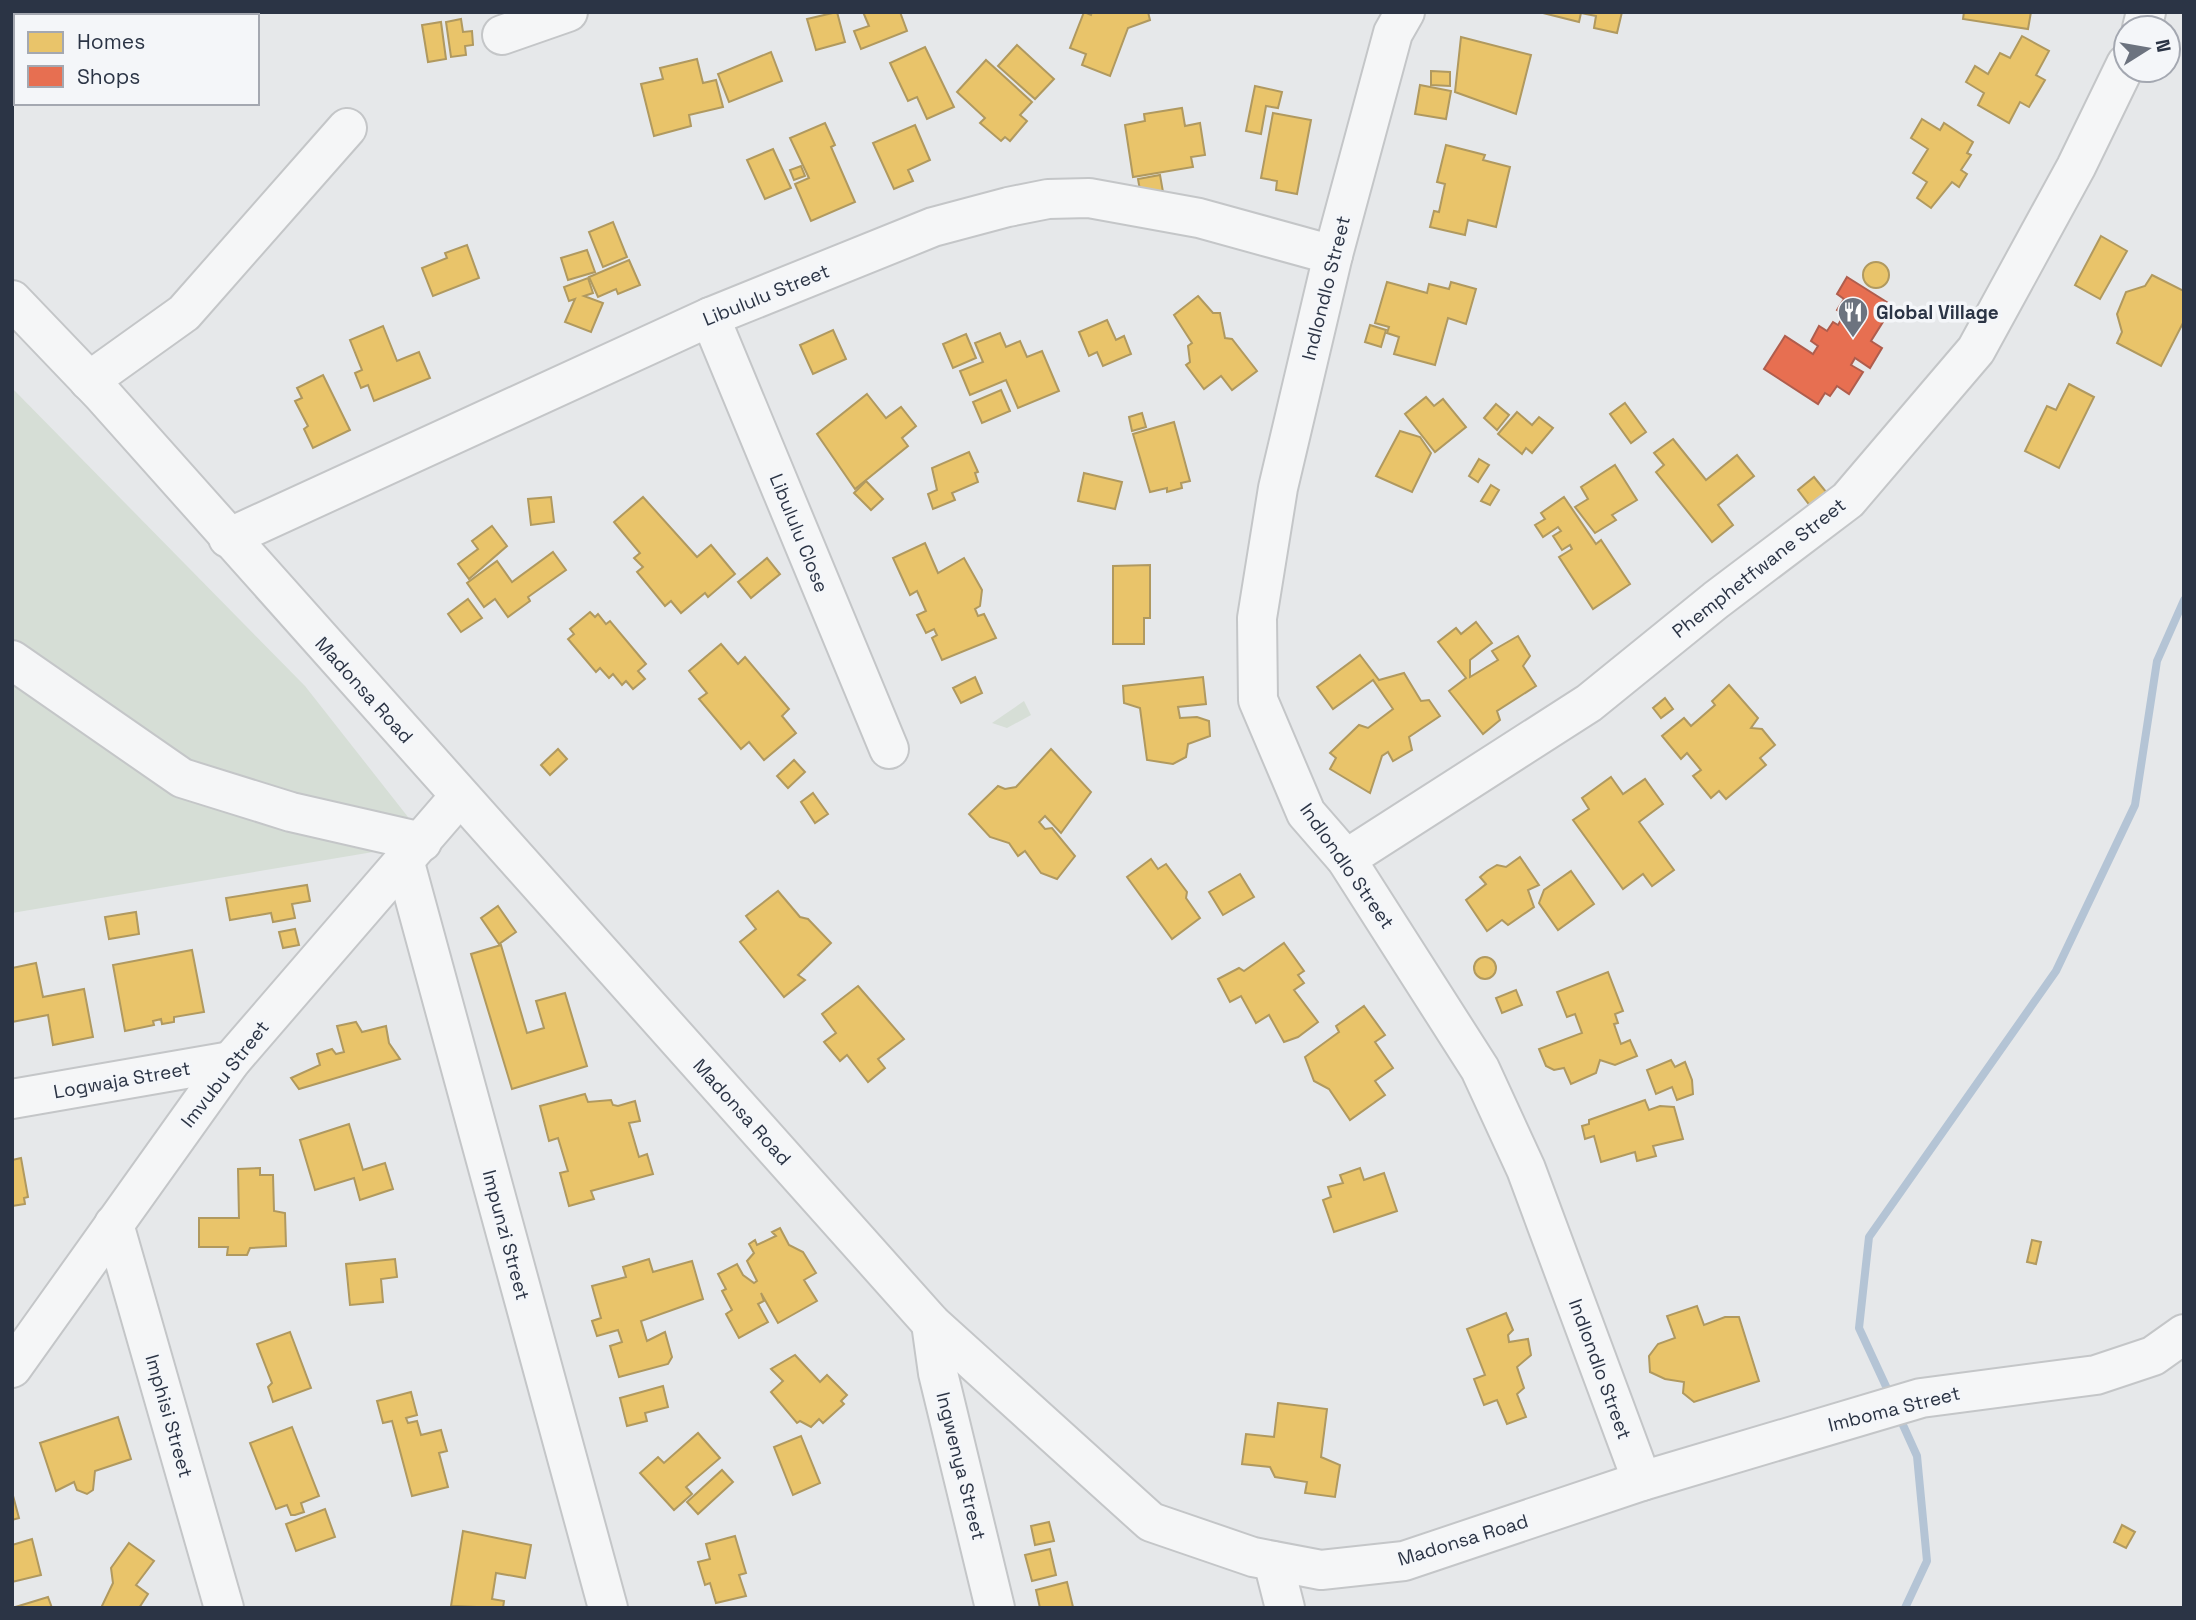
<svg xmlns="http://www.w3.org/2000/svg" width="2196" height="1620" font-family="'Space Grotesk',sans-serif">
	<rect width="100%" height="100%" fill="#e6e8ea"/>
	<g fill="#d6ded6">
		<path d="M12,388L305,686L408,817L379,851L12,913Z"/>
		<path d="M1024,701L1031,715L1007,728L992,723Z"/>
	</g>
	<g fill="#e9c46a" stroke="#b0995f" stroke-width="2">
		<path d="M837,12L845,42L816,50L807,19Z"/>
		<path d="M863,12H900L907,31L861,49L854,31L869,26Z"/>
		<path d="M1084,12L1091,15L1092,12H1148L1150,20L1128,28L1110,76L1082,65L1086,54L1070,48Z"/>
		<path d="M1622,12L1617,33L1594,28L1596,16L1581,13L1579,22L1543,13Z"/>
		<path d="M1964,12H2031L2028,29L1963,19Z"/>
		<path d="M461,19L463,32L472,31L473,45L465,46L466,55L451,57L446,22Z"/>
		<path d="M16,20V51H12V21Z"/>
		<path d="M441,22L446,59L428,62L422,25Z"/>
		<path d="M2022,36L2049,51L2036,75L2045,80L2029,107L2020,102L2009,123L1978,105L1984,93L1966,82L1975,66L1988,74L2000,53L2010,58Z"/>
		<path d="M1461,37L1531,55L1516,114L1455,92Z"/>
		<path d="M1017,45L1054,79L1035,99L998,66Z"/>
		<path d="M925,47L954,107L927,119L917,97L908,101L890,63Z"/>
		<path d="M771,52L782,81L729,102L718,74Z"/>
		<path d="M697,59L703,83L716,80L723,107L689,115L691,126L654,136L641,84L663,79L660,68Z"/>
		<path d="M986,60L1032,102L1020,115L1027,121L1010,141L1005,137L1001,141L980,123L985,118L957,92Z"/>
		<path d="M1431,71L1450,72V86L1431,85Z"/>
		<path d="M1420,85L1451,91L1446,119L1415,114Z"/>
		<path d="M1255,86L1282,92L1278,108L1266,106L1261,134L1246,131Z"/>
		<path d="M1182,108L1185,126L1200,123L1205,155L1191,157L1193,167L1133,177L1125,125L1145,121L1144,114Z"/>
		<path d="M1273,113L1311,120L1297,194L1276,190L1277,181L1261,178Z"/>
		<path d="M1922,119L1940,130L1944,123L1973,142L1967,153L1971,155L1961,170L1967,174L1959,187L1952,182L1931,208L1917,198L1927,182L1913,173L1928,149L1911,138Z"/>
		<path d="M825,123L835,145L831,147L855,202L811,221L795,184L809,178L790,138Z"/>
		<path d="M915,125L930,160L908,170L913,181L894,189L873,143Z"/>
		<path d="M1446,145L1485,155L1483,160L1510,167L1496,227L1468,220L1465,235L1430,227L1434,211L1439,212L1445,184L1437,182Z"/>
		<path d="M773,149L791,188L765,199L747,160Z"/>
		<path d="M801,166L805,176L794,180L790,170Z"/>
		<path d="M1160,175L1163,192L1141,196L1138,179Z"/>
		<path d="M613,222L627,257L603,267L589,232Z"/>
		<path d="M2101,236L2127,251L2100,299L2075,285Z"/>
		<path d="M467,245L479,278L433,296L422,268L447,258L445,253Z"/>
		<path d="M587,250L595,272L568,280L561,258Z"/>
		<path d="M629,260L640,285L618,294L616,289L598,297L589,277Z"/>
		<circle cx="1876" cy="275" r="13"/>
		<path d="M2152,275L2184,291V321L2161,366L2117,343L2122,332L2117,314L2126,292L2145,286Z"/>
		<path d="M588,278L593,293L584,296L603,303L591,332L565,322L575,299L569,301L564,287Z"/>
		<path d="M1387,282L1427,293L1429,284L1449,289L1451,282L1476,289L1466,324L1448,318L1435,365L1394,354L1399,337L1387,333L1389,327L1375,323Z"/>
		<path d="M1198,296L1213,313H1220L1225,338L1232,339L1257,371L1232,390L1221,376L1204,389L1186,365L1190,362L1188,346L1192,343L1174,315Z"/>
		<path d="M1107,320L1116,340L1124,336L1131,354L1103,366L1097,352L1089,356L1079,332Z"/>
		<path d="M1370,325L1386,330L1381,347L1365,342Z"/>
		<path d="M383,326L397,361L419,352L430,378L374,401L368,385L361,388L355,373L362,370L350,340Z"/>
		<path d="M833,330L846,359L813,374L800,345Z"/>
		<path d="M1000,333L1006,347L1020,341L1027,357L1042,351L1059,391L1018,408L1006,380L970,395L960,371L983,362L975,343Z"/>
		<path d="M966,334L976,358L953,368L943,344Z"/>
		<path d="M323,375L350,430L313,448L304,429L308,426L295,401L302,398L297,388Z"/>
		<path d="M2069,384L2094,397L2059,468L2025,451L2047,406L2056,410Z"/>
		<path d="M1001,390L1010,411L982,423L973,402Z"/>
		<path d="M867,394L886,418L901,407L916,426L902,438L908,446L855,489L817,434Z"/>
		<path d="M1426,397L1434,406L1443,399L1466,427L1435,452L1405,414Z"/>
		<path d="M1625,403L1646,432L1631,443L1610,414Z"/>
		<path d="M1496,404L1509,415L1497,430L1484,418Z"/>
		<path d="M1517,412L1532,425L1539,417L1553,428L1532,453L1526,448L1522,454L1498,434Z"/>
		<path d="M1142,413L1146,427L1132,431L1129,417Z"/>
		<path d="M1174,422L1190,481L1181,483L1182,488L1167,492V488L1150,492L1133,434Z"/>
		<path d="M1400,431L1420,437L1431,453L1412,492L1376,476Z"/>
		<path d="M1673,439L1706,480L1737,455L1754,476L1718,505L1733,525L1712,542L1656,472L1664,465L1654,453Z"/>
		<path d="M969,452L978,472L975,473L978,482L952,493L955,500L933,509L928,494L937,490L932,468Z"/>
		<path d="M1479,459L1489,465L1478,482L1469,476Z"/>
		<path d="M1615,465L1637,500L1612,515L1616,520L1595,533L1575,507L1588,499L1581,487Z"/>
		<path d="M1084,473L1122,482L1115,509L1078,501Z"/>
		<path d="M1814,477L1831,498L1814,511L1798,490Z"/>
		<path d="M866,481L883,499L871,510L854,493Z"/>
		<path d="M1491,485L1499,490L1490,505L1481,501Z"/>
		<path d="M551,497L554,522L531,525L528,499Z"/>
		<path d="M643,497L697,557L711,545L735,574L708,597L705,593L681,613L671,601L665,606L637,572L643,567L634,558L640,553L614,522Z"/>
		<path d="M1564,497L1596,544L1601,540L1630,584L1593,609L1559,557L1572,549L1570,545L1562,550L1553,536L1561,531L1558,527L1543,537L1535,525L1545,519L1541,513Z"/>
		<path d="M492,526L507,546L469,579L458,564L478,549L472,541Z"/>
		<path d="M925,543L938,573L964,558L982,590L980,606L975,609L978,616L984,614L996,638L942,660L932,638L937,635L934,629L926,633L917,615L926,611L917,591L910,595L893,558Z"/>
		<path d="M553,552L566,570L528,597L530,601L508,617L495,599L484,607L467,583L497,561L512,582Z"/>
		<path d="M767,558L780,574L751,598L738,582Z"/>
		<path d="M1150,565V618H1144V644H1113V566Z"/>
		<path d="M468,599L482,618L461,632L448,614Z"/>
		<path d="M590,612L595,617L598,614L606,624L610,621L646,664L638,671L645,679L633,689L626,681L622,685L613,674L609,678L600,668L596,672L568,639L574,634L570,629Z"/>
		<path d="M1476,622L1492,643L1470,660V677L1498,660L1492,651L1518,636L1530,656L1523,666L1536,686L1497,711L1500,720L1483,734L1449,691L1466,678L1438,642L1456,628L1461,634Z"/>
		<path d="M721,644L738,664L745,657L789,709L782,716L796,733L764,760L749,742L741,749L699,699L707,693L689,671Z"/>
		<path d="M1360,655L1379,680L1404,673L1421,701L1429,700L1440,716L1409,737L1412,750L1393,761L1388,752L1382,756L1370,793L1330,769L1336,758L1330,753L1359,725L1368,728L1393,709L1373,680L1333,709L1317,687Z"/>
		<path d="M975,677L982,693L961,703L953,688Z"/>
		<path d="M1203,677L1206,704L1178,707L1180,718L1197,717L1209,721L1210,736L1188,744L1186,757L1173,764L1147,760L1140,708L1124,703L1123,686Z"/>
		<path d="M1729,685L1758,718L1751,728L1762,729L1775,745L1760,758L1766,765L1726,799L1719,791L1711,798L1693,776L1701,770L1687,753L1681,759L1662,736L1684,718L1691,726L1715,705L1712,701Z"/>
		<path d="M1665,698L1673,709L1661,718L1653,708Z"/>
		<path d="M558,749L567,759L550,775L541,765Z"/>
		<path d="M1051,749L1091,792L1061,833L1045,816L1039,822L1045,829L1052,828L1075,856L1057,879L1041,873L1025,851L1018,856L1009,843L990,837L969,814L998,786L1005,789L1016,787Z"/>
		<path d="M794,760L805,772L788,788L777,776Z"/>
		<path d="M1611,777L1623,794L1645,779L1663,804L1639,822L1674,870L1652,886L1643,874L1623,889L1573,820L1589,809L1582,798Z"/>
		<path d="M813,793L828,814L815,823L801,802Z"/>
		<path d="M1520,857L1539,885L1528,890L1534,907L1508,925L1502,920L1487,931L1466,900L1486,884L1480,877L1487,871L1497,865L1506,867Z"/>
		<path d="M1151,859L1158,869L1166,864L1187,892L1186,898L1200,918L1172,939L1127,877Z"/>
		<path d="M1571,871L1594,904L1558,930L1539,903L1544,890Z"/>
		<path d="M1240,874L1254,897L1223,915L1209,892Z"/>
		<path d="M307,885L310,901L292,904L295,918L273,922L271,913L230,920L226,898Z"/>
		<path d="M778,891L800,917L808,919L831,943L798,975L805,980L784,997L740,942L756,929L746,916Z"/>
		<path d="M498,906L516,932L499,944L481,918Z"/>
		<path d="M136,912L139,934L109,939L105,917Z"/>
		<path d="M295,929L299,945L283,948L279,932Z"/>
		<path d="M1284,943L1304,971L1298,975L1304,983L1294,990L1318,1022L1298,1037L1284,1042L1269,1015L1256,1023L1241,996L1230,1002L1218,979L1239,968L1244,971Z"/>
		<path d="M501,945L527,1033L544,1028L536,1001L565,993L587,1066L512,1089L471,954Z"/>
		<path d="M192,950L204,1012L174,1017V1022L162,1024L161,1019L153,1021L154,1025L125,1031L113,965Z"/>
		<circle cx="1485" cy="968" r="11"/>
		<path d="M36,963L43,997L84,989L93,1037L53,1045L48,1015L12,1022V968Z"/>
		<path d="M1608,972L1623,1011L1615,1014L1618,1023L1614,1024L1621,1044L1630,1040L1637,1056L1615,1065L1600,1060L1596,1073L1571,1084L1564,1068L1554,1070L1546,1066L1539,1049L1582,1033L1575,1014L1567,1017L1557,992Z"/>
		<path d="M858,986L904,1039L878,1059L885,1068L868,1082L847,1055L840,1061L824,1042L836,1033L822,1014Z"/>
		<path d="M1516,990L1522,1005L1502,1013L1496,998Z"/>
		<path d="M1364,1006L1385,1035L1375,1042L1393,1068L1375,1081L1385,1095L1350,1120L1329,1089L1314,1081L1305,1057L1339,1032L1336,1026Z"/>
		<path d="M356,1022L362,1032L386,1026L389,1043L400,1059L299,1089L291,1078L320,1065L317,1054L332,1049L336,1054L344,1052L337,1026Z"/>
		<path d="M1671,1060L1675,1067L1685,1062L1692,1080L1693,1094L1677,1100L1672,1087L1656,1094L1647,1070Z"/>
		<path d="M585,1094L588,1102L611,1100L613,1105L618,1106L635,1101L640,1121L629,1123L639,1157L647,1154L653,1174L591,1191L594,1199L569,1206L560,1173L568,1171L558,1138L549,1141L540,1106Z"/>
		<path d="M1645,1100L1649,1110L1660,1106L1674,1107L1683,1139L1653,1146L1656,1156L1637,1161L1635,1152L1601,1162L1594,1136L1585,1139L1582,1126L1589,1124V1120Z"/>
		<path d="M349,1124L363,1170L385,1163L393,1189L360,1200L354,1178L315,1190L300,1140Z"/>
		<path d="M21,1158L28,1197L24,1198L25,1204L12,1206V1160Z"/>
		<path d="M260,1168V1175H273L274,1211L285,1213L286,1246L250,1248L247,1255H227L228,1247H199V1218H239L238,1169Z"/>
		<path d="M1360,1168L1364,1180L1384,1173L1397,1211L1334,1232L1323,1200L1331,1197L1328,1187L1343,1183L1340,1175Z"/>
		<path d="M780,1228L789,1245L803,1252L816,1273L804,1280L817,1301L778,1323L761,1293L764,1301L758,1304L768,1322L739,1338L726,1314L732,1310L722,1291L726,1289L718,1274L737,1264L743,1275L754,1283L757,1281L747,1261L754,1253L749,1244L755,1240L757,1245L776,1236L772,1232Z"/>
		<path d="M2032,1240L2041,1242L2036,1264L2027,1262Z"/>
		<path d="M395,1259L397,1277L381,1279L383,1302L350,1305L346,1264Z"/>
		<path d="M649,1259L653,1272L692,1261L703,1299L641,1321L647,1341L665,1332L672,1357L668,1364L619,1377L610,1346L622,1342L618,1330L597,1336L592,1321L601,1318L592,1286L626,1277L623,1267Z"/>
		<path d="M1697,1306L1704,1325L1725,1317H1739L1759,1381L1694,1402L1683,1393L1684,1382L1665,1379L1650,1372L1649,1356L1658,1344L1675,1338L1667,1316Z"/>
		<path d="M1506,1313L1513,1330L1508,1335L1509,1342L1528,1339L1531,1355L1517,1367L1524,1388L1517,1394L1526,1417L1507,1424L1497,1400L1484,1405L1474,1379L1485,1375L1467,1329Z"/>
		<path d="M290,1332L311,1388L273,1402L268,1387L272,1383L257,1344Z"/>
		<path d="M795,1355L820,1382L827,1375L847,1395L841,1401L844,1404L823,1423L819,1419L811,1427L800,1421L797,1423L771,1392L783,1381L771,1369Z"/>
		<path d="M663,1386L668,1407L645,1413L647,1421L627,1426L620,1398Z"/>
		<path d="M411,1392L417,1415L406,1418L408,1423L417,1421L421,1435L441,1430L447,1451L439,1453L448,1487L412,1496L392,1421L383,1423L377,1401Z"/>
		<path d="M1278,1403L1327,1409L1321,1457L1340,1465L1335,1497L1305,1493L1307,1482L1275,1477L1270,1467L1242,1464L1246,1434L1274,1437Z"/>
		<path d="M118,1417L131,1459L95,1471L93,1490L87,1494L77,1490L74,1482L56,1491L40,1443Z"/>
		<path d="M292,1427L319,1496L301,1503L304,1512L295,1515H291L287,1505L276,1509L250,1443Z"/>
		<path d="M698,1433L720,1458L686,1487L692,1494L674,1510L640,1473L658,1457L664,1463Z"/>
		<path d="M801,1436L820,1483L793,1495L774,1447Z"/>
		<path d="M722,1470L733,1482L698,1514L687,1502Z"/>
		<path d="M12,1492L19,1518L12,1520Z"/>
		<path d="M325,1509L335,1537L296,1551L286,1524Z"/>
		<path d="M1049,1522L1054,1541L1035,1545L1031,1526Z"/>
		<path d="M2122,1525L2135,1532L2126,1548L2114,1542Z"/>
		<path d="M463,1531L531,1545L525,1578L496,1573L492,1599L504,1601L503,1608L451,1606Z"/>
		<path d="M735,1536L746,1573L739,1575L746,1596L716,1603L710,1583L705,1585L698,1562L710,1559L706,1544Z"/>
		<path d="M32,1539L41,1575L12,1582V1545Z"/>
		<path d="M129,1543L154,1561L136,1585L148,1594L139,1608H101L113,1583L111,1568Z"/>
		<path d="M1050,1549L1056,1575L1032,1581L1025,1555Z"/>
		<path d="M1067,1582L1073,1607L1075,1608H1040L1036,1590Z"/>
		<path d="M48,1597L52,1608H12Z"/>
	</g>
	<path fill="#e76f51" stroke="#af5d4d" stroke-width="2" d="M1847,277L1893,306L1871,341L1882,348L1870,368L1855,358L1851,365L1863,372L1849,394L1837,386L1830,396L1825,393L1818,404L1764,369L1785,336L1813,354L1818,346L1811,341L1819,326L1827,331L1833,322L1838,325L1844,315L1837,310L1844,299L1837,294Z"/>
	<g fill="none" stroke-linecap="round" stroke-linejoin="round">
		<g stroke="#b4c4d5" stroke-width="8">
			<path d="M1890,1395L1859,1328L1869,1237L2056,971L2135,805L2157,661L2184,600"/>
			<path d="M1898,1414L1917,1456L1927,1561L1905,1608"/>
		</g>
		<g stroke="#c4c6c8" stroke-width="42">
			<g id="minor">
				<path d="M1405,12L1393,33L1333,255L1278,488L1257,618L1258,700L1306,813L1346,859L1480,1069L1526,1169L1642,1481"/>
				<path d="M2142,28L2146,12"/>
				<path d="M502,35L568,12"/>
				<path d="M12,300L102,394L931,1323L1151,1522L1253,1557L1321,1570L1404,1561L1642,1481L1921,1398L2096,1375L2153,1356L2184,1334"/>
				<path d="M710,317L889,749"/>
				<path d="M89,381L184,313L347,128"/>
				<path d="M228,538L710,317L933,227L1008,207L1048,199L1089,198L1199,218L1333,255"/>
				<path d="M12,660L182,778L291,812L422,842"/>
				<path d="M1346,859L1589,703L1716,600L1848,500L1976,350L2076,167L2126,64"/>
				<path d="M405,863L608,1608"/>
				<path d="M12,1099L231,1061"/>
				<path d="M114,1224L224,1608"/>
				<path d="M931,1323L938,1373L995,1608"/>
				<path d="M12,1368L231,1061L459,797"/>
				<path d="M1273,1561L1285,1608"/>
			</g>
		</g>
		<use href="#minor" stroke="#f5f6f7" stroke-width="38"/>
	</g>
	<defs>
		<g id="restaurant-pin" transform="scale(1.575)"><path d="M0 17L-7.5 6A9.5 9.5 0 1 1 7.5 6Z" fill="#6c737f" stroke="#f4f6f9"/><path d="M-5-6h1v4h1v-4h1v4h1v-4h1v5L-1.5 .5V6h-2V.5L-5-1ZM5-6V6H3V1.5H1.5Q1.5-4 5-6Z" fill="#fff"/></g>
	</defs>
	<g fill-rule="evenodd">
		<use href="#restaurant-pin" x="1853" y="312"/>
	</g>
	<g text-anchor="middle" dominant-baseline="central" stroke-width="7" stroke-linejoin="round" paint-order="stroke">
		<g font-size="19" fill="#2b3445" stroke="#f4f6f9">
			<text transform="translate(1326 288) rotate(-76)">Indlondlo Street</text>
			<text transform="translate(766 295) rotate(-22)">Libululu Street</text>
			<text transform="translate(799 533) rotate(68)">Libululu Close</text>
			<text transform="translate(1759 568) rotate(-38)">Phemphetfwane Street</text>
			<text transform="translate(364 690) rotate(48)">Madonsa Road</text>
			<text transform="translate(1347 866) rotate(55)">Indlondlo Street</text>
			<text transform="translate(225 1074) rotate(-52)">Imvubu Street</text>
			<text transform="translate(122 1080) rotate(-10)">Logwaja Street</text>
			<text transform="translate(742 1112) rotate(48)">Madonsa Road</text>
			<text transform="translate(506 1235) rotate(75)">Impunzi Street</text>
			<text transform="translate(1600 1369) rotate(70)">Indlondlo Street</text>
			<text transform="translate(1894 1409) rotate(-14)">Imboma Street</text>
			<text transform="translate(169 1416) rotate(74)">Imphisi Street</text>
			<text transform="translate(961 1466) rotate(76)">Ingwenya Street</text>
			<text transform="translate(1463 1540) rotate(-17)">Madonsa Road</text>
		</g>
		<g font-size="19" font-weight="bold" fill="#2b3445" stroke="#f4f6f9" text-anchor="start">
			<text x="1876" y="312">Global Village</text>
		</g>
	</g>
	<rect width="2196" height="1620" fill="none" stroke="#2b3445" stroke-width="28"/>
	<rect x="14" y="14" width="245" height="91" fill="#f4f6f9" stroke="#a4a8b1" stroke-width="2"/>
	<rect x="28" y="32" width="35" height="21" fill="#e9c46a" stroke="#a4a8b1" stroke-width="2"/>
	<text x="77" y="49" font-size="21" fill="#2b3445">Homes</text>
	<rect x="28" y="66" width="35" height="21" fill="#e76f51" stroke="#a4a8b1" stroke-width="2"/>
	<text x="77" y="84" font-size="21" fill="#2b3445">Shops</text>
	<g transform="translate(2147 49) rotate(79)"><circle r="33" fill="#f4f6f9" stroke="#a4a8b1" stroke-width="2"/>
	<path d="M0-5L12 26L0 18L-12 26Z" fill="#6c737f"/>
	<text y="-10" font-size="19" font-weight="bold" text-anchor="middle" fill="#2b3445">N</text>
	</g>
</svg>
